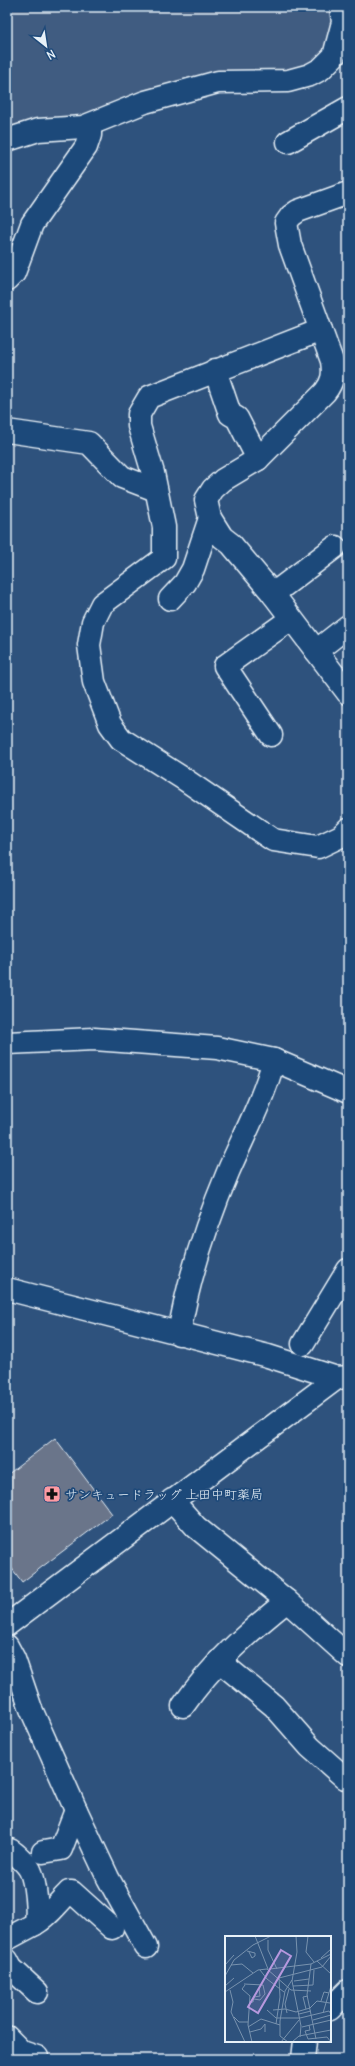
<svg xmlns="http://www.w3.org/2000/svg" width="355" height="2066" font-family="Delius,'Klee One',sans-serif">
	<rect width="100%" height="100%" fill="#2e527d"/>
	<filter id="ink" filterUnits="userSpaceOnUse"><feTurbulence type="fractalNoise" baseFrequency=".025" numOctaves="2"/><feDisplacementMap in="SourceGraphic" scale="8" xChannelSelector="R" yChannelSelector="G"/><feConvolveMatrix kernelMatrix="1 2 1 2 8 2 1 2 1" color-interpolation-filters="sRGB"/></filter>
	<g filter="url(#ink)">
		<path fill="#405c81" d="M7,7H336L329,53L297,75L81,123L7,135Z"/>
		<path fill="#6a748a" stroke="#e8f1f8" d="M55,1438L112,1514L22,1582L7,1562V1475Z"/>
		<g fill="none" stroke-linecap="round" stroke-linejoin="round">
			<g stroke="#e8f1f8" stroke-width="25">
				<g id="minor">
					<path d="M7,140L38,130L83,127L145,102L218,82L288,81L310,75L321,69L334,56L343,22L341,7"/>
					<path d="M288,142L348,108"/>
					<path d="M348,193L298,211L291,216L286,223L290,245L332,361C334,374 333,382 325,392L258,459L223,480L213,489L206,500L210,518L222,537L231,544L273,594L348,693"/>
					<path d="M7,280L14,273L32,224L86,147L90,135V125"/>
					<path d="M321,330L149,397L139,414V426L153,473L164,527V558L102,604L93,622L89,645L94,682L110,724L121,739L184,779L273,840L318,847L341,836L348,829"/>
					<path d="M215,370L230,414L237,418L258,459"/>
					<path d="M7,431L89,443L122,477L156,490"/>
					<path d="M273,594L335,547"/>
					<path d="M170,599L185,583L193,569L210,518"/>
					<path d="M316,651L348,626"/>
					<path d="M271,735L225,666L291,619"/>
					<path d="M7,1043L94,1039L217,1048L274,1060L348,1092"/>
					<path d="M7,1289L268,1356L337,1378L348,1377"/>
					<path d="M179,1334C188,1281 207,1222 228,1172C244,1135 263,1100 274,1060"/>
					<path d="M303,1344L348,1270"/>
					<path d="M172,1500L196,1527L287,1601L348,1656"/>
					<path d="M7,1625L337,1378"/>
					<path d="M7,1646L14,1659L31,1709L76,1810L108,1878L146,1947"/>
					<path d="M219,1661L274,1706L310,1747L345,1778"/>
					<path d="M183,1706C213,1663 247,1633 287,1601"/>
					<path d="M7,1851L10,1850C15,1853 27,1864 30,1870C35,1880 39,1913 35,1924L7,1939"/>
					<path d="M43,1852L61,1849L76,1810"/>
					<path d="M35,1924C48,1917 58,1903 69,1892H72L112,1928"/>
					<path d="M7,1960L11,1968L37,1992"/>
					<path d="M330,2009L348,1991"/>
					<path d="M7,2037L22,2052L37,2057"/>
					<path d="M303,2059L305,2041"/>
				</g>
			</g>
			<use href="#minor" stroke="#1f4a7a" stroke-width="22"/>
		</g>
	</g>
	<defs>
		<g id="pharmacy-square" transform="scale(0.9)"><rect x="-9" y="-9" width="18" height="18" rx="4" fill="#ff9aa2" stroke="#1f4a7a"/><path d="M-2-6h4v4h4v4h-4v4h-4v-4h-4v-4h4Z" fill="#111"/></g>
	</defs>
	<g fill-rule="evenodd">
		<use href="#pharmacy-square" x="52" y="1494"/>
	</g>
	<g text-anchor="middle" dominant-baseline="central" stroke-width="3.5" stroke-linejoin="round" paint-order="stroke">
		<g font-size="13" fill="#e8f1f8" stroke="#1f4a7a" text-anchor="start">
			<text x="65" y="1494">サンキュードラッグ 上田中町薬局</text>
		</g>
	</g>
	<g transform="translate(225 1936)">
		<rect width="106" height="106" fill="#2e527d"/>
		<path fill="none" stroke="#7892ae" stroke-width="1" d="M30,0L43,33M71,0L72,16L67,45L76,90L75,101M83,0L81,16L89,26M43,4V14L52,33M22,15L30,17V20L27,22L24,16M96,22L106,13M92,25L106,38M86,28L82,59L91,103M0,29L9,19M6,29L17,28L28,37M45,33L86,28L106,18M35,34L42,43L59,56M0,40L9,24L28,9L46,0M69,45L84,43M19,48L38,49L40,58L35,64L29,63M20,49L17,53L25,60L23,89L27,106M0,50L9,42M68,50L88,49L89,34M5,54L8,66L6,76L20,106M0,56L33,34L42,33L66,54L86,55M96,65L99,56L104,57M24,66H28L29,61L35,60L34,52M81,73L78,61L83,60M42,74L51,82H75L104,75L106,78M48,74L60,73L71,76L85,72L92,65L105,67M62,77L60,68L64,53M98,77L106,50M74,78L86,75M9,81L14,86H23M88,84L106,79M51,88L55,61L54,42L97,31L106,20M84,89L85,94L80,95L83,103L102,101L106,106M23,91L36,83L55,89M77,91L106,84M25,96L36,93L40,88V96M56,106L74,84M63,106L55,100V85L60,55L67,44M67,106L74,100L106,94"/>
		<path fill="#b798de" fill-opacity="0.15" stroke="#b798de" stroke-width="2" d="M56,14L66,20L33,77L23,71Z"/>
		<rect width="106" height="106" fill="none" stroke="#e8f1f8" stroke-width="2"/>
	</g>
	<rect width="355" height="2066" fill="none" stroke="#1f4a7a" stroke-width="24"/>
	<rect x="12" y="12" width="331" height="2042" fill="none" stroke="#e8f1f8" stroke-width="1.5" filter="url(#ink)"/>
	<g transform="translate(46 46) rotate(150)" stroke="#1f4a7a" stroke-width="3" paint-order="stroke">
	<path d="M0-3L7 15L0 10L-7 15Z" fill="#e8f1f8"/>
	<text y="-6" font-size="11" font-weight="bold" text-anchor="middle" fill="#e8f1f8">N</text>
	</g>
</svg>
